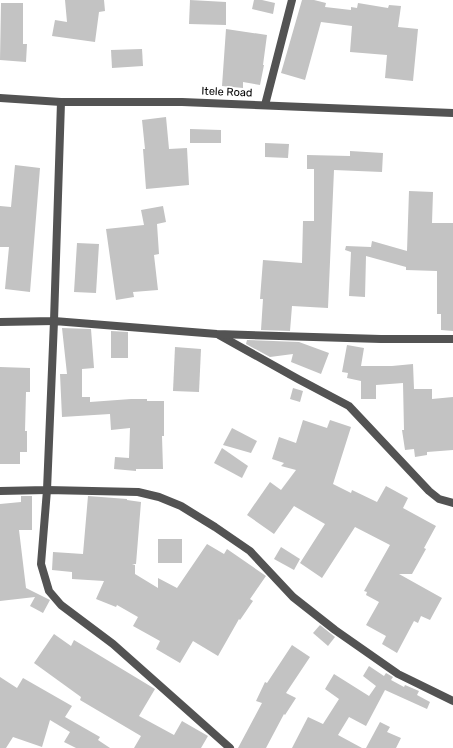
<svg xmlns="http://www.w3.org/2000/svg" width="453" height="748" font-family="Rubik,sans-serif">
	<rect width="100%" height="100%" fill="#fff"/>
	<g fill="#c3c3c3">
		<path d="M65,0H104L105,11L99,12L95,42L52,36L55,20L67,22Z"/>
		<path d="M190,0L226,2V25L189,24Z"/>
		<path d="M254,0H262L275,3L273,14L252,9Z"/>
		<path d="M302,0H314L326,3L325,7L351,10V7L357,8L358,3L388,8L389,5L401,6L398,27L418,29L413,81L385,78L387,55L350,52L352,26L321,22L305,80L281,73Z"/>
		<path d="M1,3H23V44H27L26,62L0,60Z"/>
		<path d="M226,29L267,35L263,65H264L260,85L243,82V88L222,86Z"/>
		<path d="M142,49L143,66L112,68L111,50Z"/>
		<path d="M166,117L169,149L187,148L189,185L146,189L143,149H145L142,120Z"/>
		<path d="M190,129L221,130V143H190Z"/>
		<path d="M265,143L289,144L288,158L265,157Z"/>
		<path d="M350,151L383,153L382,172L334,170L328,308L292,306L290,331L261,330L263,299H260L263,260L302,263L303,221H314V169H307V155L350,156Z"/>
		<path d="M15,165L40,168L30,292L5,289L9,247H0V206L11,207Z"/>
		<path d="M409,191L433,192L432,223H453V331L441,330V314H437V271L406,270V267L366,256L365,297L349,296L351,252L345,250L346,246L371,247L372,241L407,251Z"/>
		<path d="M163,206L166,222L157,224L159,254L154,255L158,290L133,292L134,297L116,300L106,229L144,225L141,210Z"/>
		<path d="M77,243L99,244L96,293L74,292Z"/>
		<path d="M62,328L91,329L94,368L82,369V397H90V402L131,399H147V401H164V436H162L163,469H136V471L114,469L115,457L129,458L130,428L111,430L110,414L62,417L60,374H67Z"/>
		<path d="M111,331L128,332V358H111Z"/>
		<path d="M247,340L299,342L329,353L321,374L291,362L293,354L270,357L246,344Z"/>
		<path d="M347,345L364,348L361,366H392L413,364L414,389H432V399L453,397V450L427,452V455L415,457L414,449L405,450L402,430H404L403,383L376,385V399H361V381L347,378L348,373L342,372Z"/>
		<path d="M175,347L201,349L199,392L173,391Z"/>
		<path d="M0,367L30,368V392H26L25,431H27V452H20V464H0Z"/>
		<path d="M293,388L303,391L300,402L290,399Z"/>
		<path d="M303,420L327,428L330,420L351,427L333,484L351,493L352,490L377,502L386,486L408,498L403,508L436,526L424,548L426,549L412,574H399L442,598L430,620L421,616L418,623L414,621L397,653L382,644L386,636L366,625L379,602L366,595L367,592L364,591L390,545L355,527L322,578L300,563L325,524L294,506L274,534L247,515L270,482L281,490L296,470L281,466L284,463L272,459L279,437L296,443Z"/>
		<path d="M232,428L257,441L251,453L223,445Z"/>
		<path d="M222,448L248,466L242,478L214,463Z"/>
		<path d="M21,496H32V530H19L26,588L50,600L43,613L30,606L35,597L0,601V504L21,502Z"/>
		<path d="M88,496L127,499V500L141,502L136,564H132L135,565V574L158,588V578L177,588L207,544L224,554L227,549L266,576L250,599L253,601L240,620L239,619L218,656L193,641L180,663L156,649L160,641L133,626L138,617L117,605L116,607L96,599L104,581L72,579V572L52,570L53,552L83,554Z"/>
		<rect x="158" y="539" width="24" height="24"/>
		<path d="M281,547L300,559L294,570L274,559Z"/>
		<path d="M320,625L335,637L328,646L313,633Z"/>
		<path d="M54,634L71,646L74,640L155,689L139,716L174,735L182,721L208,736L201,748H134L141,736L80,700L81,697L34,663Z"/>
		<path d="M292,645L310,657L286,693L296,698L285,715L284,714L266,748H238L262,703L256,701L265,682L267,683Z"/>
		<path d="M369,666L384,676L386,673L393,677L391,680L404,687L405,685L419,691L417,695L430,702L427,709L385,690L366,726L349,717L338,735L362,748H292L308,717L323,724L339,699L325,689L334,674L369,696L376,686L363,676Z"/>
		<path d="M0,677L17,688L23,678L72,706L65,717L100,737L98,740L110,748H76L64,742L70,732L50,720L42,747L13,737L6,748H0Z"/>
		<path d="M380,722L390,727L387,732L401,738L396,748H366Z"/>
	</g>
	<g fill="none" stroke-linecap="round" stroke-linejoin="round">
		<g stroke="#535353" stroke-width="8">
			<path d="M0,98L61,102H182L453,113"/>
			<path d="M265,105L292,0"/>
			<path d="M0,322L54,321L61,102"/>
			<path d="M219,335L298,379L349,406L429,491L439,499L453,503"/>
			<path d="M0,491L47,490L54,321L217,334L381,339H453"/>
			<path d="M230,748L113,644L61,605L49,591L41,564L47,490L138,492L159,497L181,506L215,527L250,551L293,597L335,630L398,674L453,701"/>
		</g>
	</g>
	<g text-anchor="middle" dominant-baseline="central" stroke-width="3.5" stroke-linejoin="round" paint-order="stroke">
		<g font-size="11" fill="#000" stroke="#fff">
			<text transform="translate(227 92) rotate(2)">Itele Road</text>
		</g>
	</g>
</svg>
